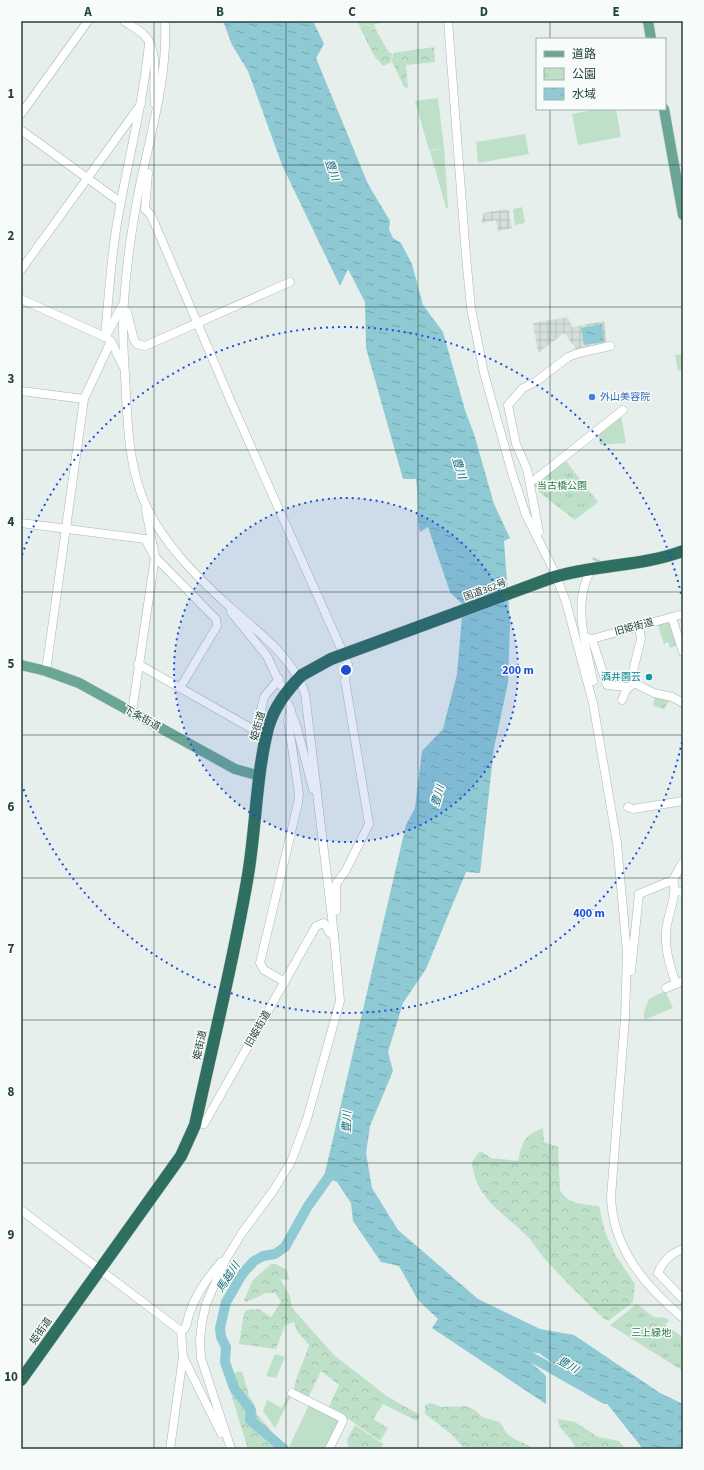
<svg xmlns="http://www.w3.org/2000/svg" width="704" height="1470" font-family="'Source Sans 3','Noto Sans JP',sans-serif">
	<defs>
		<pattern id="industrial-grid" width="8" height="8" patternUnits="userSpaceOnUse"><rect width="8" height="8" fill="#d4dfda"/><path d="M0 4h8M4 0v8" fill="none" stroke="#b6c1bc"/></pattern>
		<pattern id="forest-crowns" width="20" height="18" patternUnits="userSpaceOnUse"><rect width="20" height="18" fill="#bfe0c8"/><path d="M2 6a3 3 0 1 1 6 0M12 15a3 3 0 1 1 6 0" fill="none" stroke="#a4c1ad"/></pattern>
		<pattern id="park-tufts" width="24" height="20" patternUnits="userSpaceOnUse"><rect width="24" height="20" fill="#bfe0c8"/><path d="M3 7l-1-3M5 7V3M7 7l1-3M15 17l-1-3M17 17v-4M19 17l1-3" fill="none" stroke="#a4c1ad"/></pattern>
		<pattern id="water-ripples" width="26" height="14" patternUnits="userSpaceOnUse"><rect width="26" height="14" fill="#8ec9d4"/><path d="M2 4q2-2 4 0t4 0M15 11q2-2 4 0t4 0" fill="none" stroke="#74a5ad"/></pattern>
	</defs>
	<rect width="100%" height="100%" fill="#e6efeb"/>
	<g fill="url(#industrial-grid)">
		<path d="M506,209L509,211L512,228L498,231L496,220L481,223L484,213Z"/>
		<path d="M568,317L572,327L604,321L607,344L577,350L564,333L538,353L533,323Z"/>
	</g>
	<g fill="#bfe0c8">
		<path d="M358,21H388V22L374,24L376,29L367,24L360,27Z"/>
		<path d="M438,98L444,148L429,150L415,101Z"/>
		<path d="M598,109H616L621,137L578,145L572,114Z"/>
		<path d="M525,134L529,154L478,163L476,142Z"/>
		<path d="M444,148L448,208H446L430,151Z"/>
		<path d="M522,207L525,223L515,225L513,209Z"/>
		<path d="M683,354V370L678,371L675,355Z"/>
		<path d="M621,416L626,443L600,445L598,433Z"/>
		<path d="M671,621L679,645L670,648L668,642L664,644L658,625Z"/>
		<path d="M665,991L673,1008L644,1020V1012L649,999Z"/>
		<path d="M275,1354L285,1357L276,1378L266,1376Z"/>
		<path d="M288,1395L291,1396L275,1428L263,1411L267,1400L282,1408Z"/>
		<path d="M309,1405L340,1418L328,1449H291L289,1447Z"/>
	</g>
	<g fill="url(#forest-crowns)">
		<path d="M366,24L376,30L389,53H392L391,62L383,66L375,57L360,28Z"/>
		<path d="M434,47L435,62L406,65L408,88L404,87L392,61L393,53Z"/>
		<path d="M655,695L683,704V707L678,706V703L669,701L664,709L653,706Z"/>
		<path d="M543,1128L544,1142L558,1147L560,1190C568,1205 584,1204 599,1206L605,1232L616,1256L635,1284L633,1302L608,1321L604,1319C584,1300 564,1280 546,1260C539,1253 535,1245 529,1238C505,1213 476,1201 472,1162L480,1151L491,1158L518,1161C523,1141 523,1136 543,1128Z"/>
		<path d="M271,1264H276L287,1270L289,1280L280,1279L290,1296L292,1308L334,1355L388,1397L420,1415L417,1421L383,1404L373,1419L388,1428L380,1441L347,1418L328,1409L339,1385L321,1371L309,1396L307,1397L299,1395L294,1390C296,1374 305,1360 309,1345L297,1331L294,1322L285,1325L276,1349L239,1344L244,1313L247,1310L259,1309L271,1317L281,1302L275,1293H266L246,1302L244,1300L253,1280Z"/>
		<path d="M229,1369L234,1373L240,1371L243,1374L249,1396L254,1404L257,1414L283,1445L280,1449H248L247,1446L225,1374L226,1370Z"/>
		<path d="M431,1403L442,1407L466,1406L475,1410L482,1417L500,1422C510,1443 518,1438 534,1449H465L450,1433L425,1414V1405Z"/>
		<path d="M558,1419L575,1422L598,1437L619,1441L625,1449H575C574,1437 558,1432 558,1419Z"/>
		<path d="M355,1425L383,1444L380,1449H349L347,1440Z"/>
	</g>
	<g fill="url(#park-tufts)">
		<path d="M565,460L598,502L575,520L539,492L535,486L537,481Z"/>
		<path d="M637,1304L654,1317L666,1318L669,1321L665,1325L683,1337V1371L610,1325Z"/>
	</g>
	<g fill="url(#water-ripples)">
		<path d="M223,21H313L324,44L316,58L368,184L390,221L389,229L393,238L401,243L412,264L423,305L443,332L465,410L474,434L494,504L510,538L504,541L510,621L508,683L494,748L480,873L466,872L426,969L403,1003L388,1052L393,1071L370,1126L366,1153L372,1188L398,1230L478,1299L540,1329L574,1335L660,1393L683,1404V1449H643L605,1401L539,1353L518,1351L546,1376V1404L432,1328L438,1319L418,1300L399,1266L381,1262L353,1221L351,1203L337,1182L324,1177L406,825L415,808L422,751L443,729L457,674L463,605L450,592L428,527L420,532C416,515 419,497 416,479H403L366,348L365,302L348,269L340,286L282,165L248,71L232,45Z"/>
		<path d="M602,324L604,342L584,345L581,328Z"/>
	</g>
	<g fill="none" stroke-linecap="round" stroke-linejoin="round">
		<g stroke="#8ec9d4" stroke-width="10">
			<path d="M510,1345L605,1399"/>
			<path d="M284,1449L250,1420L251,1410L234,1388L225,1362L226,1347L221,1337L220,1328L226,1302L243,1273L254,1261L263,1256L275,1254L285,1247L308,1206L335,1168"/>
		</g>
		<path stroke="#bfccc8" stroke-width="8" stroke-dasharray="8 4" stroke-linecap="butt" d="M590,572L597,559"/>
		<g stroke="#a8b8b2" stroke-width="9">
			<g id="minor">
				<path d="M124,21C131,26 140,30 145,36C160,52 152,83 155,104"/>
				<path d="M165,21C168,82 148,141 137,200C131,234 126,269 124,303C121,334 125,365 126,396C128,432 130,468 144,501C162,543 197,577 230,607C258,632 292,656 305,693L334,935L340,1001L307,1119L291,1162L273,1191L242,1233L226,1259L206,1304L202,1322L200,1340L201,1358L231,1449"/>
				<path d="M448,21L466,256L471,308L484,373L512,473L526,515L554,571L566,602L593,703L617,843L627,953L625,1018L611,1197C613,1249 645,1286 683,1318"/>
				<path d="M21,114L88,21"/>
				<path d="M21,130L120,202"/>
				<path d="M148,173L145,209L151,215L232,404L348,664L345,680L369,824L346,870L336,884V911"/>
				<path d="M21,270L141,104"/>
				<path d="M21,299L105,337L111,341L123,366"/>
				<path d="M127,312L134,340L137,344L145,346L290,282"/>
				<path d="M106,336L122,306"/>
				<path d="M105,337C109,292 112,246 121,201C131,148 144,96 149,43"/>
				<path d="M21,391L84,399"/>
				<path d="M530,481L536,479L623,410"/>
				<path d="M21,523L145,539L155,557L216,619L217,626L180,688"/>
				<path d="M539,532L527,469L516,444L508,405L523,388L537,381L568,357L579,353L610,346"/>
				<path d="M588,576C573,607 587,649 593,681"/>
				<path d="M231,612L267,656L281,686"/>
				<path d="M672,618L683,652"/>
				<path d="M585,637L592,639L683,614"/>
				<path d="M592,639L607,685L628,687"/>
				<path d="M138,664L256,731L264,697L279,679"/>
				<path d="M46,671L84,399L111,341"/>
				<path d="M634,683L654,693L672,697L683,703"/>
				<path d="M622,700L626,690L634,683L633,671L641,639L639,626"/>
				<path d="M288,704L297,728L313,789"/>
				<path d="M132,712L155,557L146,510"/>
				<path d="M628,807L633,809L683,801"/>
				<path d="M673,880C678,896 667,915 666,932C665,951 670,966 676,984"/>
				<path d="M675,891L683,892"/>
				<path d="M631,971L639,894L673,880L683,862"/>
				<path d="M285,982L264,970L260,963L298,803L299,794L288,720L291,710"/>
				<path d="M666,988L683,981"/>
				<path d="M195,1125L204,1124L316,926L324,923L330,933L334,935"/>
				<path d="M21,1210L181,1331L183,1357L170,1449"/>
				<path d="M683,1249C670,1254 663,1261 658,1273L683,1299"/>
				<path d="M181,1331C188,1329 187,1318 190,1312C196,1294 208,1277 221,1262"/>
				<path d="M183,1357L221,1433"/>
				<path d="M292,1393L342,1418L343,1421L329,1449"/>
			</g>
		</g>
		<g stroke="#c2cac8" stroke-width="11">
			<g id="major">
				<path d="M648,21L651,39"/>
				<path d="M664,109L683,215"/>
				<path d="M21,665L46,671L79,683L235,769L260,776"/>
			</g>
		</g>
		<g stroke="#c2cac8" stroke-width="13">
			<g id="highway">
				<path d="M551,578C595,564 640,567 683,551"/>
				<path d="M21,1380L181,1156L195,1125C213,1042 234,959 248,875C256,827 256,776 268,728C274,707 287,690 302,675"/>
			</g>
		</g>
		<use href="#minor" stroke="#fff" stroke-width="8"/>
		<use href="#major" stroke="#6aa596" stroke-width="10"/>
		<use href="#highway" stroke="#2f6f62" stroke-width="12"/>
		<g stroke="#c2cac8" stroke-width="13" stroke-linecap="butt">
			<path id="highway-bridge" d="M302,675L331,659L551,578"/>
		</g>
		<use href="#highway-bridge" stroke="#2f6f62" stroke-width="12"/>
	</g>
	<path fill="none" stroke="#24423a" stroke-width="1" stroke-opacity="0.55" d="M154,21V1449M286,21V1449M418,21V1449M550,21V39M550,109V1449M21,165H683M21,307H683M21,450H683M21,592H683M21,735H683M21,878H683M21,1020H683M21,1163H683M21,1305H683"/>
	<circle cx="346" cy="670" r="172" fill="#1d4ed8" fill-opacity=".12"/>
	<g fill="none" stroke="#1d4ed8" stroke-width="2" stroke-dasharray="2 4">
		<circle cx="346" cy="670" r="172"/>
		<path d="M682 742A344 344 0 0 1 22 785M22 555A344 344 0 0 1 682 598"/>
	</g>
	<circle fill="#3f7fe0" stroke="#f7fbf9" stroke-width="1.5" cx="592" cy="397" r="4"/>
	<circle fill="#0f9aa8" stroke="#f7fbf9" stroke-width="1.5" cx="649" cy="677" r="4"/>
	<g text-anchor="middle" dominant-baseline="central" stroke-width="3" stroke-linejoin="round" paint-order="stroke">
		<g font-size="10" fill="#366cbe" stroke="#f7fbf9" text-anchor="start">
			<text x="600" y="397">外山美容院</text>
		</g>
		<g font-size="10" fill="#2d7a4b" stroke="#f7fbf9">
			<text x="562" y="486">当古橋公園</text>
			<text x="651" y="1333">三上緑地</text>
		</g>
		<g font-size="10" fill="#24423a" stroke="#f7fbf9">
			<text transform="translate(485 590) rotate(-20)">国道362号</text>
			<text transform="translate(634 627) rotate(-15)">旧姫街道</text>
			<text transform="translate(142 718) rotate(29)">下条街道</text>
			<text transform="translate(258 726) rotate(-74)">姫街道</text>
			<text transform="translate(258 1029) rotate(-60)">旧姫街道</text>
			<text transform="translate(200 1045) rotate(-78)">姫街道</text>
			<text transform="translate(41 1331) rotate(-55)">姫街道</text>
		</g>
		<g font-size="10" fill="#0d838f" stroke="#f7fbf9" text-anchor="end">
			<text x="641" y="677">酒井園芸</text>
		</g>
		<g font-size="11" font-style="italic" fill="#1c6f80" stroke="#f7fbf9">
			<text transform="translate(332 170) rotate(70)">豊川</text>
			<text transform="translate(459 468) rotate(73)">豊川</text>
			<text transform="translate(438 796) rotate(-74)">豊川</text>
			<text transform="translate(347 1122) rotate(-88)">豊川</text>
			<text transform="translate(228 1277) rotate(-57)">馬越川</text>
			<text transform="translate(568 1365) rotate(30)">豊川</text>
		</g>
	</g>
	<circle cx="346" cy="670" r="6" fill="#1d4ed8" stroke="#f7fbf9" stroke-width="2"/>
	<g font-size="12" text-anchor="middle" font-weight="bold" fill="#1d4ed8" stroke="#f7fbf9" stroke-width="3" stroke-linejoin="round" paint-order="stroke">
		<text x="518" y="674">200 m</text>
		<text x="589" y="917">400 m</text>
	</g>
	<rect width="704" height="1470" fill="none" stroke="#f7fbf9" stroke-width="44"/>
	<rect x="536" y="38" width="130" height="72" fill="#f7fbf9" stroke="#a3b1ad"/>
	<rect x="544" y="51" width="20" height="6" fill="#6aa596" stroke="#a3b1ad"/>
	<text x="572" y="58" font-size="12" fill="#24423a">道路</text>
	<rect x="544" y="68" width="20" height="12" fill="url(#park-tufts)" stroke="#a3b1ad"/>
	<text x="572" y="78" font-size="12" fill="#24423a">公園</text>
	<rect x="544" y="88" width="20" height="12" fill="url(#water-ripples)" stroke="#a3b1ad"/>
	<text x="572" y="98" font-size="12" fill="#24423a">水域</text>
	<rect x="22" y="22" width="660" height="1426" fill="none" stroke="#24423a" stroke-width="1.5"/>
	<g font-size="13" text-anchor="middle" font-weight="bold" fill="#24423a">
		<text x="88" y="16">A</text>
		<text x="220" y="16">B</text>
		<text x="352" y="16">C</text>
		<text x="484" y="16">D</text>
		<text x="616" y="16">E</text>
		<text x="11" y="98">1</text>
		<text x="11" y="240">2</text>
		<text x="11" y="383">3</text>
		<text x="11" y="526">4</text>
		<text x="11" y="668">5</text>
		<text x="11" y="811">6</text>
		<text x="11" y="953">7</text>
		<text x="11" y="1096">8</text>
		<text x="11" y="1239">9</text>
		<text x="11" y="1381">10</text>
	</g>
</svg>
